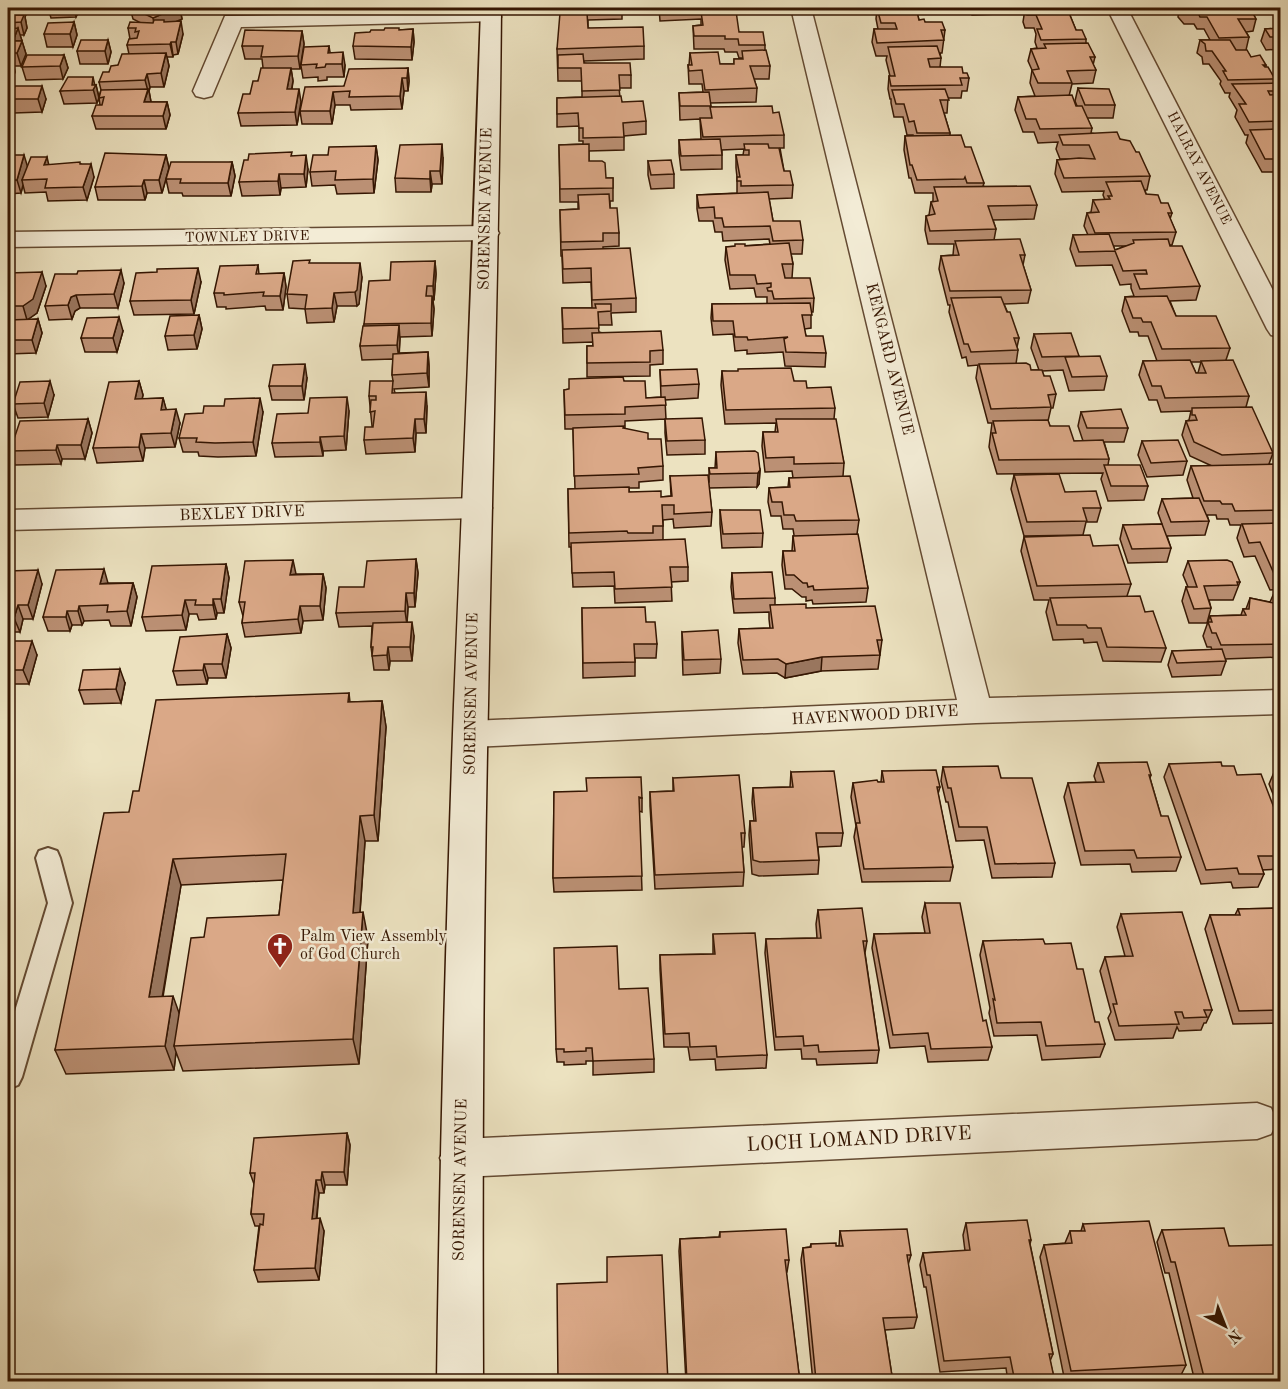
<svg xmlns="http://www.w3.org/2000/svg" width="1288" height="1389" font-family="'Old Standard TT',serif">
	<rect width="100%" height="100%" fill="#ece2c0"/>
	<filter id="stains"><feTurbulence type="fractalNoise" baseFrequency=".00333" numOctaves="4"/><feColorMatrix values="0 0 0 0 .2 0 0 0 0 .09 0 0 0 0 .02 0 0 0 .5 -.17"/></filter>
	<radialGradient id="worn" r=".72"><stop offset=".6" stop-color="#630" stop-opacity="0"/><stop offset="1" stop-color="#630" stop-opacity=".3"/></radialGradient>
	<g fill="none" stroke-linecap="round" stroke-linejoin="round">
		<g stroke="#644a32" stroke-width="4">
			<path id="lane" d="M48,848L57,851L60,858L72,903L22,1077L18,1085L8,1089V1034L48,903L36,858L39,851Z"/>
		</g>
		<g stroke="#644a32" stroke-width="3">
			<g id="street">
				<path d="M791,8H811L989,698L1280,690V714L976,723L471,747L459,743L454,734L459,725L471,721L957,700Z"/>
				<path d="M1107,8H1127L1280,304V337L1271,335L1267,329Z"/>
				<path d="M490,11L497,13L501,17L497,21L241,27L212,96L204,98L196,96L193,91L225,16Z"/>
				<path d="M487,226L496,228L499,233L496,238L487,240L8,247V232Z"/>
				<path d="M477,498L488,501L492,508L488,515L477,518L8,530V510Z"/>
				<path d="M1257,1103L1271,1108L1277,1121L1271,1134L1257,1139L461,1177L446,1171L440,1158L446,1145L461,1139Z"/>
			</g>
		</g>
		<g stroke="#361703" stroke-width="3">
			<path id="secondary" d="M481,8H501C499,240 492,473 488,705C483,931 482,1156 483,1382H437C440,1156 446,930 454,705C463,473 474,240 481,8Z"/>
		</g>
		<use href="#lane" fill="#f3ecd6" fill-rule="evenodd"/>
		<use href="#street" fill="#f3ecd6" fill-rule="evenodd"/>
		<use href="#secondary" fill="#f3ecd6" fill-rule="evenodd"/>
	</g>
	<g fill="#bb9074" stroke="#361703" stroke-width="1.5" fill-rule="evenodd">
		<path d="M8,8H25L27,12L25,17L27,28L24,35H20L26,54L21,66H14L15,72L11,83L13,91L46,99L42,112L14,113L10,99L13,91L8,98Z"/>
		<path d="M48,8H80L76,17L51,18Z"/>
		<path d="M130,8H198L181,14L182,19L177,22L183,34L178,54L173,55V57H167L169,66L164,87H150L149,91L151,102H167L170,115L166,129H96L92,116L100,105L99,98L97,103L64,104L60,91L96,85L99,97L101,90L99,82L109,72L118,65L129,54L127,45L130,39L128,28L139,22L133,19Z"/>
		<path d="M356,8H368V12L356,13Z"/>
		<path d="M571,8H622V19L588,20V28L644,46V59L584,61V63L631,75V88H619L620,97L622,102L646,121V134L624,136V150L589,151V161L606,178H613V201H610V208L619,233V246L603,247V249L636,298V312L611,313L612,325H598L599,332L663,350V364L650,365V376L587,377V346H593V342L563,343L562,308H592L591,282L563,283L562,256H561L560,210L578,209V202H560L559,145L583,144V141H579V126L557,127V98L582,97V81H558L557,49L571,13Z"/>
		<path d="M659,8H733H707V12L739,32L765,45V50L770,66L769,79H754L757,88L756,102L710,103L711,107L773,113L784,135V148H780L784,171L793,185L792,198L769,199L773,221L803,240L802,254H791L793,264L792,278L814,298L813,312H811V328L804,329L806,336L826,353L825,367L785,366L783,352L747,354V350L735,351L733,334L713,335L711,318L712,304H767V297H756L754,288L730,289L725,260L726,247L770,244L769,239L723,241L722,232H715L713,221H699L697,209V195L737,193V177L736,168V155H743L744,149L722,150V169L681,170L679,153V140L701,139L700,119L680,120L679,93L703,92L702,84H689L688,65H689L690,53L720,64H734V59H742V58H739L737,52H725L724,49H694L693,26L701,25V19L660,21Z"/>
		<path d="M877,8H931V13H917L919,20L945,30L942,53H940L941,58L940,67L963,73L969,78L967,91H962L961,98H948L947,113H944L950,133V135L965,147L984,183L983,186L1037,205L1034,219L993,220L996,229L994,240L1025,255L1023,265L1031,290L1028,303L1004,304L1019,338L1017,347L1018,350L1016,364L1031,370H1039L1031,348L1034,334L1079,356V357L1107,376L1104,390L1069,391L1063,370L1042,371L1044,376L1056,394L1053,408H1051L1048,421L1050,426L1074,441H1083L1078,426L1081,412L1128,428L1124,442H1104L1109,459L1108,465L1148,486L1144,500L1108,501L1101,479L1103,473L997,474L989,447L992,423H988L976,378L978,365L968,366L966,357L962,358L949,312L950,305H948L939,269L941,256L953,255L954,244H928L925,230L926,216L929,215L931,202L933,201V193H915L911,178H909L904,150L905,136H913V135H907L903,117H894L891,103V99H890L888,89L889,76H890L886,60L887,56H876L872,42L874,29H878L876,19Z"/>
		<path d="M968,8H1000L999,14L972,15Z"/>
		<path d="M1037,8H1067L1076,30L1086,39V43L1095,57L1093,65L1096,70L1093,83L1072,84L1069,96L1076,106H1077L1075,101L1078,88L1115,105L1113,118H1087L1092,128L1091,133L1120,139L1136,152L1150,176L1147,190H1145L1146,194L1161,203L1172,213L1170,219L1176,232L1172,245H1170L1200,286L1196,300L1170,301L1176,316L1230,348L1226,360L1249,396L1246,407L1273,453L1269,464L1281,466V589L1270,590L1255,556L1244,557L1237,538L1241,525H1230L1228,519H1217L1216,515H1207L1209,521L1205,535L1167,536L1171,548L1167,562L1128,563L1120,539L1123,525L1162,524L1158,513L1162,499L1193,498L1187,480L1191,466H1212L1190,456L1182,435L1186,421L1189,420L1191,411L1161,412L1157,400H1149L1139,375L1143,361H1157L1148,336H1139L1138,332H1130L1122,311L1125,297L1134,296L1131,288V284L1120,285L1112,265L1076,266L1070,249L1073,235H1088L1084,226L1087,213L1091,212L1093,200H1105L1103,195L1104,191L1062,192L1055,174L1057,160L1072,159H1060L1056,149L1058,142L1038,143L1034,132H1023L1015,110L1018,97L1035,96L1030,83L1032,70L1028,61L1031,49L1037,48L1035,42L1036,34L1034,28H1025L1023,22L1025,9H1037ZM1113,246H1126L1115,250ZM1191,362H1201L1198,373H1196Z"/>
		<path d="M1173,8H1250L1256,19L1253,31L1246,32L1249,37L1246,50L1251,57L1266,65V67L1275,79L1274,83H1281V172H1262L1246,143L1248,135H1245L1235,117L1237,110L1229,97L1230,93H1225L1220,84L1221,81L1209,64H1203L1202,57L1197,53L1200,40H1210L1204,29H1197L1194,24H1184L1178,17L1179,10H1175Z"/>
		<path d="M74,22L77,35L73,47H47L44,34Z"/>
		<path d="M1281,28V49L1266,50L1261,41L1265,29Z"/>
		<path d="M413,29L414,42L412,60L355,59L353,46L370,32Z"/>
		<path d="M302,31L304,44L302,57L329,46L330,52L345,65L344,77H327V80L318,81V77L303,78L301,66L300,69H291L293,81L292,89L301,102L297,125L241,126L238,113L258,81L263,68L262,59H245L242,46Z"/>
		<path d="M108,40L111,52L108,64H80L77,51Z"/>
		<path d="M64,55L68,68L63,79L26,80L22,67Z"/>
		<path d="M408,68L409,81L408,91H404L402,109L351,110L350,105H335L332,124H302L300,111L344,86Z"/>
		<path d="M376,146L378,160L374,193L337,194L335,185L312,186L310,172L328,155Z"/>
		<path d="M8,155L27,166L81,164L94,177L87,200L48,201L46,192L25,193L23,185L21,193L8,194Z"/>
		<path d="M166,155L169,168L162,193H147L145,200H98L95,187Z"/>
		<path d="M292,156L308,169L306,187L281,188L280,195L242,196L239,182Z"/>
		<path d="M443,158L442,184H432L431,192H396L395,178Z"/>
		<path d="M648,161L674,174V188L651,189L648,175Z"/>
		<path d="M232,162L235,176L231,196H183L182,193H169L166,179Z"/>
		<path d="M1278,181H1281V208L1274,194Z"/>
		<path d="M435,261L436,274L434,300H433L434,309L432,336L400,337L399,353L428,352L429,366V387L394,389L395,393L427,406L426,433H416L415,452L366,454L364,440L373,426H372L369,396L393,381L392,375L393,359L362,360L360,346L364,324L390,280Z"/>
		<path d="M310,264L362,277L359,304L357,306H337L334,322L307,323L305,309L289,308L287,294Z"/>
		<path d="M258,265L259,274L284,273L286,287L283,310H266L265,306L226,309V307H217L214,293Z"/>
		<path d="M8,273L46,286L37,313L27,320L38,319L42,333L36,353L8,354Z"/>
		<path d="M77,274L124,283L118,308H80L75,311L72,319L49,320L45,306Z"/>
		<path d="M201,282L194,314L134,315L130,301Z"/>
		<path d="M199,315L202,329L197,349L168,350L165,336Z"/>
		<path d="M123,331L117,352H85L81,338Z"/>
		<path d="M660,370L699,384L698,398L665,400L666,419L705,440V454L667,455L665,433V419L625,421V428H624L648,439L663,466V480L639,482V488H629V492L661,497L671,496L670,476L709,482V468H715L716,452L760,470L759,484L757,487L709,488L712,512L711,526L674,528L673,519L663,520V540L688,567V581L671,582L672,601L615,603L614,586L573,587L571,547H569L568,489H575L573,429H565L564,390L624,381L646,398L661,397Z"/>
		<path d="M722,371L794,381L807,388L835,408L834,419L844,463L843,476L859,520L857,534L868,588L866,602L813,604L812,600L806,601V597H802L792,589H785L782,565L783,551H792L793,536L794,535L793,529H783L781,516H771L768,502L769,488L788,487L789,478H793L792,471L765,472L762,446L763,432H775L776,423L725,424L721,385Z"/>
		<path d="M307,378L304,400H272L269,386Z"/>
		<path d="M139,381L143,395L142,399L163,398L166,410L180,423L175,447L145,448L143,461L97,463L93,448Z"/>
		<path d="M54,395L48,417L18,418L13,404Z"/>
		<path d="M349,411L346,450L323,451V456L275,457L272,443L308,413Z"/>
		<path d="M263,412L256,456L218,457L199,456L198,452H183L179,438Z"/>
		<path d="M88,419L92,433L85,459H62L61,464L15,465L10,451Z"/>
		<path d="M1142,441L1187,461L1183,475L1147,477L1138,455Z"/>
		<path d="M1014,475L1065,492L1101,508L1097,522H1086L1083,535L1024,536L1011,489Z"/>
		<path d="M720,510L763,533L762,547L722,548L720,524Z"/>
		<path d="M1024,537L1093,546L1131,584L1127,596L1145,612L1166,648L1161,662L1103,661L1097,642L1084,643L1083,639L1053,640L1046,612L1049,600H1034L1021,551Z"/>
		<path d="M416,559L418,573L415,607H408L407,622L414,636L412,661H390L389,670H374L371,647L372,626L339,627L336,613L364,587Z"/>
		<path d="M1188,561L1240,582L1233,600H1209L1211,608L1207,623H1189L1182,601L1186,587H1188L1183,575Z"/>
		<path d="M226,564L229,578L224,613H217L216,619L199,620L197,614H189L186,630L146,631L142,617Z"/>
		<path d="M8,571L42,584L33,619H23L20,632H8Z"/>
		<path d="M732,573L775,598V605L806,608L882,640L878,669L821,671L785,678L777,673L743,674L738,643L739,629L770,628L769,619V612L734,613L731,587Z"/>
		<path d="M296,574H323L326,588L323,620L303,621L301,633L245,637L242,623L243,616L239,602Z"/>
		<path d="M108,583H133L137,597L131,626H111L109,620L84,621L82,625H72L70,631H48L43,617Z"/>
		<path d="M1274,593H1281V657L1225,659L1226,661L1221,675L1172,677L1168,665L1172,651L1212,650L1211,647H1207L1203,636L1210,616L1241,615L1243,609H1246L1250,598L1270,602Z"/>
		<path d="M582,608L646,622L657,644L656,658H635V676L583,678Z"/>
		<path d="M682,632L721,659L720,673L683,675L682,646Z"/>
		<path d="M227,634L231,648L226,678H208L207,684L177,685L173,671Z"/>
		<path d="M8,641L37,655L29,684H8Z"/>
		<path d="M125,683L121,703L84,704L79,690Z"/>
		<path d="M349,693L350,702L382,701L386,727L378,841H365L360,913L368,938L359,1064L183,1071L176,1052L174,1070L66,1074L55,1050L129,812L139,791ZM283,880L279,915L204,937L179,1015L163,997L181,885Z"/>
		<path d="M1098,763L1151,775L1150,778L1161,816L1181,857L1176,871L1132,872L1130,864L1081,865L1064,797L1068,783L1096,782L1094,776Z"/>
		<path d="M1169,764L1222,766L1237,775L1281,826V869L1262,870L1264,874L1258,887L1233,888L1231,882L1201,884L1164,777Z"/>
		<path d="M943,767L1001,778L1055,863L1052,877L992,878L984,840L956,841L948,802H946L941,781Z"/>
		<path d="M1275,770H1281V814L1269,784Z"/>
		<path d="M882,771L940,787L938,794L953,867L950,881L862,882L854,837L856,826L851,797L853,783L881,782Z"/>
		<path d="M791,772L843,833L841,846L818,847L819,860L818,874L759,876L752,874L749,835L750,821H754L752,802L753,788L790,787Z"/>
		<path d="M673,778L745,833L744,847H742L744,872L743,886L655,889L650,806V792L673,791Z"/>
		<path d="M554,792L642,798V812L639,811L642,890L554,892L553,878Z"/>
		<path d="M925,903L983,1021L992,1047L988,1060L928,1062L925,1046L890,1048L872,948L874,934L925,933L922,917Z"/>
		<path d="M1281,908V1023L1233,1024L1205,929L1210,915H1235L1238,909Z"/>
		<path d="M818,910L867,941L865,953L879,1050L877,1063L817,1065L816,1059H802L801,1049L775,1050L765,953L766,939L817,938L816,924Z"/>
		<path d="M1121,914L1212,1010L1206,1023H1204L1201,1030L1179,1031L1177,1027L1173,1038L1115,1040L1108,1018L1111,1012L1100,971L1105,957L1125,956L1117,927Z"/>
		<path d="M713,934L767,1055L766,1068L716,1070L715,1059L690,1060L688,1047H664L660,969V955L713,954Z"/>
		<path d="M983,941L1045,944L1077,969L1095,1022L1105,1044L1100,1057L1042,1060L1037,1035L994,1036L989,1013L990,1008L980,955Z"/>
		<path d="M619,989L654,1059V1072L593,1075V1061H586V1064L564,1065V1062H557L556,1049Z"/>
		<path d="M347,1133L350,1145L347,1185H325L324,1193H319L317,1218L324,1231L319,1280L258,1282L254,1270L259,1226H255L251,1214L254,1184L250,1173Z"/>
		<path d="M966,1223L1031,1240L1030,1244L1053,1354L1050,1361L1055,1382H1008L1006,1368L940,1372L926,1287H924L920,1265L923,1253L965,1251L963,1235Z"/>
		<path d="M1083,1224L1186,1365L1180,1377L1065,1382L1040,1257L1044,1245L1065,1243L1070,1231H1081Z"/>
		<path d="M1162,1230L1229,1246L1281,1264V1382H1195L1169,1273H1165L1157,1242Z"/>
		<path d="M840,1231L911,1255L908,1265L917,1317L914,1328L885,1330L892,1376L890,1382H813L801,1260L803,1248L810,1247L811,1244L839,1246Z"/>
		<path d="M720,1232L789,1260L787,1272H786L800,1382H686L679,1251L680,1239L719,1237Z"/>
	</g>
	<g fill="#99765e" stroke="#361703" stroke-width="1.5">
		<path d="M20,8H25L27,12L25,17L27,28L24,35L21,22L16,15Z"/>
		<path d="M74,8H80L76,17Z"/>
		<path d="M174,8H198L181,14L182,19L155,31L153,18Z"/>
		<path d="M181,21L183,34L178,54L176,42Z"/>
		<path d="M74,22L77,35L73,47L70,34Z"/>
		<path d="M18,28L22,41H13Z"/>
		<path d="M413,29L414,42L412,60L411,47Z"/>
		<path d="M302,31L304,44L300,69L298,56Z"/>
		<path d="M108,40L111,52L108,64L105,51Z"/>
		<path d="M22,41L26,54L21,66L17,53Z"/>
		<path d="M171,42L173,55V57L170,44Z"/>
		<path d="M343,52L345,65L344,77L342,64Z"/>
		<path d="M166,53L169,66L164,87L161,73Z"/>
		<path d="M64,55L68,68L63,79L60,66Z"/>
		<path d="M12,59L15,72L11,83L13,91L8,98V70Z"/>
		<path d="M291,68L293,81L289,103L287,89Z"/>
		<path d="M408,68L409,81L408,91L407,78Z"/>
		<path d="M147,74L150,87L149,91L151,102H144L148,91L145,80Z"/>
		<path d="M93,77L95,86L96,85L99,98L97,103L92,85Z"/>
		<path d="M402,78L404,91L402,109L400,96Z"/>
		<path d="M42,86L46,99L42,112L38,99Z"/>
		<path d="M299,89L301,102L297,125L295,112Z"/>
		<path d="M333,92L335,105L332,124L330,111Z"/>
		<path d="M167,102L170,115L166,129L163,116Z"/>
		<path d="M442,144L443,158L442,184L440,171Z"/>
		<path d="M376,146L378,160L374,193L373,179Z"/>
		<path d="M24,155L28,168L22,180L23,185L21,193L17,180Z"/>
		<path d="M166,155L169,168L162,193L159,180Z"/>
		<path d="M306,155L308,169L306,187L304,174Z"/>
		<path d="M47,157L50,170L44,165Z"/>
		<path d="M232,162L235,176L231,196L228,183Z"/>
		<path d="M91,164L94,177L87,200L83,187Z"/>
		<path d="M430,171L432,184L431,192L430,179Z"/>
		<path d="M279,174L281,188L280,195L278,181Z"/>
		<path d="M144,180L147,193L145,200L142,186Z"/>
		<path d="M435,261L436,274L434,300L433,286Z"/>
		<path d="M360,263L362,277L359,304L357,306L355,292Z"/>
		<path d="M198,268L201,282L194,314L191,300Z"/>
		<path d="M121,270L124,283L118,308L114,294Z"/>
		<path d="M42,272L46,286L37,313L27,320L23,306Z"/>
		<path d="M284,273L286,287L283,310L280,296Z"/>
		<path d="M334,293L337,306L334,322L332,308Z"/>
		<path d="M76,295L80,308L75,311L72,319L68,305L71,297Z"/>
		<path d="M432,296L434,309L432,336L431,323Z"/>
		<path d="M199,315L202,329L197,349L194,335Z"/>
		<path d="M119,317L123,331L117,352L113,338Z"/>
		<path d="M38,319L42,333L36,353L32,340Z"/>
		<path d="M399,325L400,339L399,359L397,345Z"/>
		<path d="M428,352L429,366V387L427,373Z"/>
		<path d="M305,364L307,378L304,400L302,386Z"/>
		<path d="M50,381L54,395L48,417L44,403Z"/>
		<path d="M139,381L143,395L139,413L135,399Z"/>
		<path d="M426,392L427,406L426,433L424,419Z"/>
		<path d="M347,397L349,411L346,450L344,436Z"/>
		<path d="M163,398L167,412L161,410Z"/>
		<path d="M260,398L263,412L256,456L253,442Z"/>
		<path d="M10,400L15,414L8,437V408Z"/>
		<path d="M176,409L180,423L175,447L171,433Z"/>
		<path d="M88,419L92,433L85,459L81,445Z"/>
		<path d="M415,419L416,433L415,452L413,438Z"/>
		<path d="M141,434L145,448L143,461L139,447Z"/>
		<path d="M320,437L323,451V456L320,442Z"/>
		<path d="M57,445L62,459L61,464L56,450Z"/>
		<path d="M760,470L759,484L757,487L758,473Z"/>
		<path d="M416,559L418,573L415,607L414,593Z"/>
		<path d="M293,560L296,574L290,575Z"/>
		<path d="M226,564L229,578L224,613L221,599Z"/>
		<path d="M104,569L108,583L100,584Z"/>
		<path d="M38,570L42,584L33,619L28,605Z"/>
		<path d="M323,574L326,588L323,620L320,606Z"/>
		<path d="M133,583L137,597L131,626L127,611Z"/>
		<path d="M406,593L408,607L407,625L405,611Z"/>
		<path d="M213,599L217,613L216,619L213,605Z"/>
		<path d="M185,600L189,614L186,630L182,615Z"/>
		<path d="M18,605L23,619L20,632L14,618Z"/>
		<path d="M79,606L84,621L82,625L78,611Z"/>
		<path d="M300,606L303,621L301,633L298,619Z"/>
		<path d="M67,611L72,625L70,631L66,617Z"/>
		<path d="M412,622L414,636L412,661L410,647Z"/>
		<path d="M227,634L231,648L226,678L222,664Z"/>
		<path d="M32,641L37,655L29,684L23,670Z"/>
		<path d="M388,647L390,661L389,670L387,655Z"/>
		<path d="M822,657L821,671L785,678L786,664Z"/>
		<path d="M204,664L208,678L207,684L203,670Z"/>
		<path d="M120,669L125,683L121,703L116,689Z"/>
		<path d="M382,701L386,727L378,841L374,815Z"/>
		<path d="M360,816L365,841L358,938L353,913Z"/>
		<path d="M173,859L181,885L158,1022L149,997Z"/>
		<path d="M363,912L368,938L359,1064L353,1039Z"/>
		<path d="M173,996L182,1021L174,1046L176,1052L174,1070L165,1046Z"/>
		<path d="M347,1133L350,1145L347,1185L344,1172Z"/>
		<path d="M322,1172L325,1185L324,1193L321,1180Z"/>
		<path d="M316,1180L319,1193L315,1231L312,1219Z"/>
		<path d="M320,1218L324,1231L319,1280L315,1268Z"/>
	</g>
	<g fill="#daa887" stroke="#361703" stroke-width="1.5">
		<path d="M8,8H20L16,15H24L21,22L8,23Z"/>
		<path d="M132,8H177L153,18Z"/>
		<path d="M877,8H916L919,20L924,19L925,22H942L945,30H941L944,40L877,43L874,29H897L895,23H881Z"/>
		<path d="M1039,8H1067L1076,30H1082L1086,39L1041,40L1037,29H1042L1036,15H1027L1025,9H1040Z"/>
		<path d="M1184,8H1250L1256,19H1238L1249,37L1219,38L1207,17H1200L1197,11H1187Z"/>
		<path d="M736,11L739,32H763L765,45H739L738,39H725V36H694L693,26L703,25L701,12Z"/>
		<path d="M560,13H587L588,28L643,27L644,46L557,49Z"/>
		<path d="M154,20H164V22L181,21L176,42H171L170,44L127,45L129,39L137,38L139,31L135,32L136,28H128L130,22L153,23Z"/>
		<path d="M74,22L70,34H44L48,23Z"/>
		<path d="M18,28L13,41H22L17,53H8V29Z"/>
		<path d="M385,28H399V30L413,29L411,47L353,46L355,33L370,32L371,30H384Z"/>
		<path d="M1281,28V37H1270L1265,29Z"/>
		<path d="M245,30L302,31L298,56L261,57L263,46H242Z"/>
		<path d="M81,40H108L105,51H77Z"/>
		<path d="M1200,40H1230L1236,50H1247L1251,57L1260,55L1266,65H1263L1265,67H1268L1275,79L1228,80L1223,71H1226L1212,51H1206L1205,44Z"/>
		<path d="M1088,43L1095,57H1090L1096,70L1067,71L1072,83H1038L1032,70L1039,69L1031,49L1046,48L1044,44Z"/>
		<path d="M329,46L328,53L343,52L342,64H326L325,67L316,68L317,64L301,65L304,47Z"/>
		<path d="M937,46L941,58L928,59L930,67H962L963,73H967L969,78H960L962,85L891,86L889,76H895L888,47Z"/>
		<path d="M766,50L770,66H750L757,88L705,90L702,70L689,71L688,65H692L690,53L718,52L720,64H734V59H743L742,51Z"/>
		<path d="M166,53L161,73L147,74L145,80L99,82L103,72H109L111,66L118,65L122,54Z"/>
		<path d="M583,54L584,63H630L631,75H619L620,90L582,91L581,68H558V55Z"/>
		<path d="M27,55H64L60,66L22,67Z"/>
		<path d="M8,59H12L8,70Z"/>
		<path d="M261,68H291L287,89H299L295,112L238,113L243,94H250L253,81H258Z"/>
		<path d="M408,68L407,78H402L400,96L349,97L350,91L333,92L330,111H300L305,87L344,86L349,69Z"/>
		<path d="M68,77H93L92,85H96L93,90L60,91Z"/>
		<path d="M1281,83V91H1268L1270,95L1281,94V121L1249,122L1239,104H1246L1232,84Z"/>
		<path d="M15,86H42L38,99H10Z"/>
		<path d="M1078,88L1109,89L1115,105H1085Z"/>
		<path d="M148,89L144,102H167L163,116H92L96,105H102L104,97L99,98L101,90Z"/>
		<path d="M945,89L949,100H940L950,133H917L914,121L909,122L904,104H896L892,90Z"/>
		<path d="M709,92L711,106H680L679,93Z"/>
		<path d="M1072,95L1076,106H1082L1092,128L1040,129L1036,119H1026L1018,97Z"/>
		<path d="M621,96L622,102L643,101L646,121L623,123L624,137L583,138V128H579L578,113L557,114V98Z"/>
		<path d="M772,106L773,113L779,112L784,135L703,137L700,118H712L710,107Z"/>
		<path d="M1281,129V159H1265L1250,130Z"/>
		<path d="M1117,132L1120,139L1130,141L1136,152H1139L1150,176L1064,178L1057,160L1079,158L1095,159L1089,145H1063L1059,135Z"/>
		<path d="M961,135L965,147H971L984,183H967L965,177L964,179L917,180L912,165H910L905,136Z"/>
		<path d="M720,139L722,155L681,156L679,140Z"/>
		<path d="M442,144L440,171H430V179L395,178L400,145Z"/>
		<path d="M589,144V161H602L605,163L606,178H613V188L560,189L559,145Z"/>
		<path d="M744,144H768L769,148H779L784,171H790L793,185L741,186V181H737V177H740L736,155H749V150H745Z"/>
		<path d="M376,146L373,179L335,180L336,171L310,172L313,155H328L329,147Z"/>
		<path d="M292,152L291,156L306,155L304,174H279L278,181L239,182L244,160H248L249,154Z"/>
		<path d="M105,153L166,155L159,180H144L142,186L95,187Z"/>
		<path d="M8,155H24L17,180H8Z"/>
		<path d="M31,157H47L44,165L80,162V164H91L83,187L45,188L47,179L22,180Z"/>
		<path d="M671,160L674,174L651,175L648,161Z"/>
		<path d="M171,162H232L228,183H180L181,179H166Z"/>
		<path d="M1141,181L1146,194L1158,195L1161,203H1168L1172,213H1168L1176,232L1095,233L1087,213L1099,212L1093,200L1110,199L1108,196H1112L1106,182Z"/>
		<path d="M1030,186L1037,205L988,206L996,229L930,231L926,216L935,214L931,202L938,201L934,187Z"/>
		<path d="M768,192L773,221H800L803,240L773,241L770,226L724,227L722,218H715L714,207L699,208L697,195Z"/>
		<path d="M609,194L610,208H617L619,233H603V241L561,242L560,210L579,209L578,195Z"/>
		<path d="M1109,234L1115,250L1134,243L1133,240L1168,239L1170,246H1182L1200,286L1140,289L1134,274H1147L1146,270L1123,271L1115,251L1079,252L1073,235Z"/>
		<path d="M1020,239L1025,255H1020L1031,290L950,291L941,256L959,255L955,241Z"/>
		<path d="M789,243L793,264H782L785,278H810L814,298L774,299L772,291H768L767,288L771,287V283L757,284L755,275H730L726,247L735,246V244H745V246Z"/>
		<path d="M630,248L636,298L592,300L591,268L563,269L562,250Z"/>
		<path d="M310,260L309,263H360L357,290L355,292L334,293L332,308L305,309L307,295L287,294L293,261Z"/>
		<path d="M435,261L433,286H427L426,296H432L431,323L364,324L369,281L390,280L391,262Z"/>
		<path d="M258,265L256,274L284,273L280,296H263L264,292L224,295V293H214L220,266Z"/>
		<path d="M198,268L191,300L130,301L136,273L157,272V269Z"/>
		<path d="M121,270L114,294L76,295L71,297L68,305L45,306L55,274H77L78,271Z"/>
		<path d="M42,272L33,299L23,306H8V273Z"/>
		<path d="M1167,296L1176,316H1216L1230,348L1162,349L1151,322H1143L1141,318H1133L1125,297Z"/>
		<path d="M1001,297L1007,312H1010L1019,338H1014L1018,350L971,352L968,344H964L951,298Z"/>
		<path d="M810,303L812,315H802L806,336H823L826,353L786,352L784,339L788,337L748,340L747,337H735L733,321H713L712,304Z"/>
		<path d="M595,304H611V311L598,312L599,328L563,329L562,308H596Z"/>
		<path d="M199,315L194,335L165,336L170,316Z"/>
		<path d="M119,317L113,338H81L87,318Z"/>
		<path d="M38,319L32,340H8V320Z"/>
		<path d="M399,325L397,345L360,346L363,326Z"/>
		<path d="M661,331L663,350L650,351V362L587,363V346H593L592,333Z"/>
		<path d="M1071,333L1079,356L1042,357L1034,334Z"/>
		<path d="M428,352L427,373L392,375L393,354Z"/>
		<path d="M1100,356L1107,376L1072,377L1065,357Z"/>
		<path d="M1190,360L1196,373H1206L1201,361L1233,360L1249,396L1165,398L1161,386H1152L1143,361Z"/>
		<path d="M1026,363L1030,365L1031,370H1042L1044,376H1050L1056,394L1048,395L1051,407L991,409L979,364Z"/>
		<path d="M305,364L302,386H269L273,365Z"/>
		<path d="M791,368L794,381H806L807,388L831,387L835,408L726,410L722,371H738V369Z"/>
		<path d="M697,369L699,384L661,386L660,370Z"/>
		<path d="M623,377L624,381H645L646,398L665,397L666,405L625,407V414L565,415L564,390L569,389V379Z"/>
		<path d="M50,381L44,403L13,404L20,382Z"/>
		<path d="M139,381L135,399L163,398L161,410L176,409L171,433L141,434L139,447L93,448L109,382Z"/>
		<path d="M370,381H393L392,393L426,392L424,419H415L413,438L364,440L365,427H373L375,411L370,412L371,400H376V396H369Z"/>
		<path d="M347,397L344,436L320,437V442L272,443L277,414L308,413L310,398Z"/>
		<path d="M260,398L253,442L215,443L196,442L197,438H179L185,414L203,413L204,406H224L225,399Z"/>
		<path d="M1252,407L1273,453L1222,455L1194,442L1186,421L1197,420L1195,415H1192V408Z"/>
		<path d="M1121,409L1128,428H1087L1081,412Z"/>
		<path d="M702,418L705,440L667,441L665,419Z"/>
		<path d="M88,419L81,445H57L56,450L10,451L20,421Z"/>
		<path d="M776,419H836L844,463L794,464V457L766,458L763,432H778Z"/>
		<path d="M1048,420L1050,426H1069L1074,441L1103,440L1109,459L999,460L992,433H996L993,421Z"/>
		<path d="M624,426L623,428L648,433V439H661L663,466L638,468L639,474L574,476L573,428Z"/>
		<path d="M1178,440L1187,461L1151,463L1142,441Z"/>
		<path d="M755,451L758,453L760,470L758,473L710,474L709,468H717L716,452Z"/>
		<path d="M1280,464L1281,510L1235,511L1232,504H1222L1220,501H1204L1191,466Z"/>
		<path d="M1104,465H1140L1148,486H1111Z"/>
		<path d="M1059,474L1065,492L1096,491L1101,508H1083L1087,521L1027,522L1014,475Z"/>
		<path d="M708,475L712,512L674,514V505H662L663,526H653V533H628L627,531L569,533L568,489L629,487V492L661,491V497L672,496L670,476Z"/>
		<path d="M850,476L859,520L796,521L794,515H784L782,502H772L769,488L790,487L789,478Z"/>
		<path d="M1199,498L1209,521L1171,522L1162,499Z"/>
		<path d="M720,510H760L763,533L723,534Z"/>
		<path d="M1281,523V575L1275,576L1260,542L1249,543L1242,524Z"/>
		<path d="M1162,524L1171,548L1132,549L1123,525Z"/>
		<path d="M858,534L868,588L814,590L813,586L808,587L807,583H803L794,575H786L783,551H795L793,536Z"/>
		<path d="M1090,535L1093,546L1118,545L1131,584L1037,586L1024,537Z"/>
		<path d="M685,539L688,567H670L672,587L615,589L614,572L572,573L571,543Z"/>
		<path d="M416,559L414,593H406L405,611L336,613L339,587H364L367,561Z"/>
		<path d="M293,560L290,575L323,574L320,606H300L298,619L242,623L245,602H239L245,561Z"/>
		<path d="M1227,560L1232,562L1240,582H1237L1238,585L1204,586L1211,608L1194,609L1186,587H1197L1188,561Z"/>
		<path d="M226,564L221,599H213V605H195L196,600H185L182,615L142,617L152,566Z"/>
		<path d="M104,569L100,584L133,583L127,611L107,612L108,605L79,606L78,611H67L66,617H43L56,570Z"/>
		<path d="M38,570L28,605H18L14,618H8V571Z"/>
		<path d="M772,572L775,598L734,599L732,573Z"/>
		<path d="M1274,593H1281V644L1221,645L1216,633H1212L1208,622H1212L1210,616L1246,615L1243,609H1249L1250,598L1278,604Z"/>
		<path d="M1140,596L1145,612L1153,611L1166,648L1107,647L1101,628H1088L1086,625H1057L1050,598Z"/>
		<path d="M806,604V608L875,606L882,640H877L880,655L822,657L786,664L778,659L743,660L739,629L773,628L770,605Z"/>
		<path d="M645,607L646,622H655L657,644H634L635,662L583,663L582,608Z"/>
		<path d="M412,622L410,647H388L387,655L372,656L373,647H371L373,623Z"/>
		<path d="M718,630L721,659L684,660L682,632Z"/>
		<path d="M227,634L222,664H204L203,670L173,671L180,637Z"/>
		<path d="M8,641H32L23,670H8Z"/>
		<path d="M1222,649L1226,661L1177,663L1172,651Z"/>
		<path d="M120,669L116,689L79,690L83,670Z"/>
		<path d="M349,693L348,702L382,701L374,815L360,816L353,913L363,912L353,1039L174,1046L191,938L204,937L207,918L279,915L286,854L173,859L149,997L173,996L165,1046L55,1050L104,813L129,812L133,791H139L156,700Z"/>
		<path d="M1147,762L1151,775H1149L1161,816H1168L1181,857L1137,858L1134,850L1085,851L1068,783L1104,782L1098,763Z"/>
		<path d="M1221,762L1222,766H1234L1237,775L1261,774L1281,826V856H1258L1264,874H1239L1237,868L1206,870L1169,764Z"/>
		<path d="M998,766L1001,778H1032L1055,863L995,864L987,827H959L951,788H948L943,767Z"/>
		<path d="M936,770L940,787H937L953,867L864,869L856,823H860L853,783L877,780L878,782H884L882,771Z"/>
		<path d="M1275,770H1281V785Z"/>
		<path d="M834,771L843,833H816L819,860L760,862L753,860L750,821H756L753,788L793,787L791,772Z"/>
		<path d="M739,775L745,833H741L744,872L655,875L650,792L674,791L673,778Z"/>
		<path d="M641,777L642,798L639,797L642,876L553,878L554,792L587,791L586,778Z"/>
		<path d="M925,903H960L983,1021L986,1020L992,1047L931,1049L928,1033L893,1035L874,934L930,933Z"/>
		<path d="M862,908L867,941H863L879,1050L819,1052L818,1045L804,1046L803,1036L776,1037L766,939L821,938L818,910Z"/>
		<path d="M1281,908V1010L1239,1011L1210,915H1240L1238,909Z"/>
		<path d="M1182,912L1212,1010H1204L1207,1017L1184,1018L1182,1012H1175L1179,1024L1119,1026L1113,1004H1117L1105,957L1133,956L1121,914Z"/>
		<path d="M755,933L767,1055L717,1057L716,1046L690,1047L689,1033L665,1034L660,955L715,954L713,934Z"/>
		<path d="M1043,939L1045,944L1071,943L1077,969H1083L1095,1022H1099L1105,1044L1046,1046L1041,1022L997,1023L993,999L995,1000L983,941Z"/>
		<path d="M617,946L619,989L648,988L654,1059L593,1061L592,1048H586V1051L564,1052V1049H556L554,948Z"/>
		<path d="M347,1133L344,1172H322L321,1180H316L312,1219L320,1218L315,1268L254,1270L260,1224L263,1225L264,1214H251L255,1173H250L254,1138Z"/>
		<path d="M1027,1220L1031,1240H1029L1053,1354H1049L1055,1382H1015L1010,1357L944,1361L930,1275H927L923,1253L970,1250L966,1223Z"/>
		<path d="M1149,1221L1186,1365L1071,1371L1044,1245L1072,1243L1070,1231H1085L1083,1224Z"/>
		<path d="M1224,1228L1229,1246L1275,1245L1281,1264V1378L1205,1381L1175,1262H1171L1162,1230Z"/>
		<path d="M786,1229L789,1260H785L800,1382H687L680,1239L720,1237V1232Z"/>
		<path d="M907,1229L911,1255H907L917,1317L883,1318L892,1376L816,1380L803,1248L811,1247V1244L836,1243V1246H843L840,1231Z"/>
		<path d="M662,1255L668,1382H558L557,1284L607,1282V1257Z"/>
	</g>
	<defs>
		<g id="church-pin" transform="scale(1.35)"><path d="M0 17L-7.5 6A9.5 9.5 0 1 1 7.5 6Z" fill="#8f2418" stroke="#f3ecd6"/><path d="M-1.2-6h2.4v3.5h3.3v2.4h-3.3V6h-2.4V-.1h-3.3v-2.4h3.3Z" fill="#fff"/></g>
	</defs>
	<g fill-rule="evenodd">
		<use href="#church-pin" x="280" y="946"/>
	</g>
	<g text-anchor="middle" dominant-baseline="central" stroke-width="5" stroke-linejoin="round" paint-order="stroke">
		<g font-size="14" fill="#361703" stroke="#f3ecd6">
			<text transform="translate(1199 168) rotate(63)">HALRAY AVENUE</text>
			<text transform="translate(247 237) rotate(-1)">TOWNLEY DRIVE</text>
		</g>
		<g font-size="16" fill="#361703" stroke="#f3ecd6">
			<text transform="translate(486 209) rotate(-89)">SORENSEN AVENUE</text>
			<text transform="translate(889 359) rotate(76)">KENGARD AVENUE</text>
			<text transform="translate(242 514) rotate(-2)">BEXLEY DRIVE</text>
			<text transform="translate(472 694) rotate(-89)">SORENSEN AVENUE</text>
			<text transform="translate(875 716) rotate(-3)">HAVENWOOD DRIVE</text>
			<text transform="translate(461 1180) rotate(-89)">SORENSEN AVENUE</text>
		</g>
		<g font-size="16" fill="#361703" stroke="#f3ecd6" text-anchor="start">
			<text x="300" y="937">Palm View Assembly<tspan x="300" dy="18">of God Church</tspan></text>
		</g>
		<g font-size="20" fill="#361703" stroke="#f3ecd6">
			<text transform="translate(859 1140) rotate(-3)">LOCH LOMAND DRIVE</text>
		</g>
	</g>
	<rect width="1288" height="1389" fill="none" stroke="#ece2c0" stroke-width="30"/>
	<rect x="9" y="9" width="1270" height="1371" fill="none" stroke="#361703" stroke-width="3"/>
	<rect x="15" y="15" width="1258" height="1359" fill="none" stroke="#361703" stroke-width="1.5"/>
	<g transform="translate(1225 1326) rotate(138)" stroke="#f3ecd6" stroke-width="4.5" paint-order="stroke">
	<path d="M0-4.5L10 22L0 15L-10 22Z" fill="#361703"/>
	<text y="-9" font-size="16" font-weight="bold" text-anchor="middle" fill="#361703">N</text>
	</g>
	<rect width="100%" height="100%" filter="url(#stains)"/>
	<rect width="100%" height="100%" fill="url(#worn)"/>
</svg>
